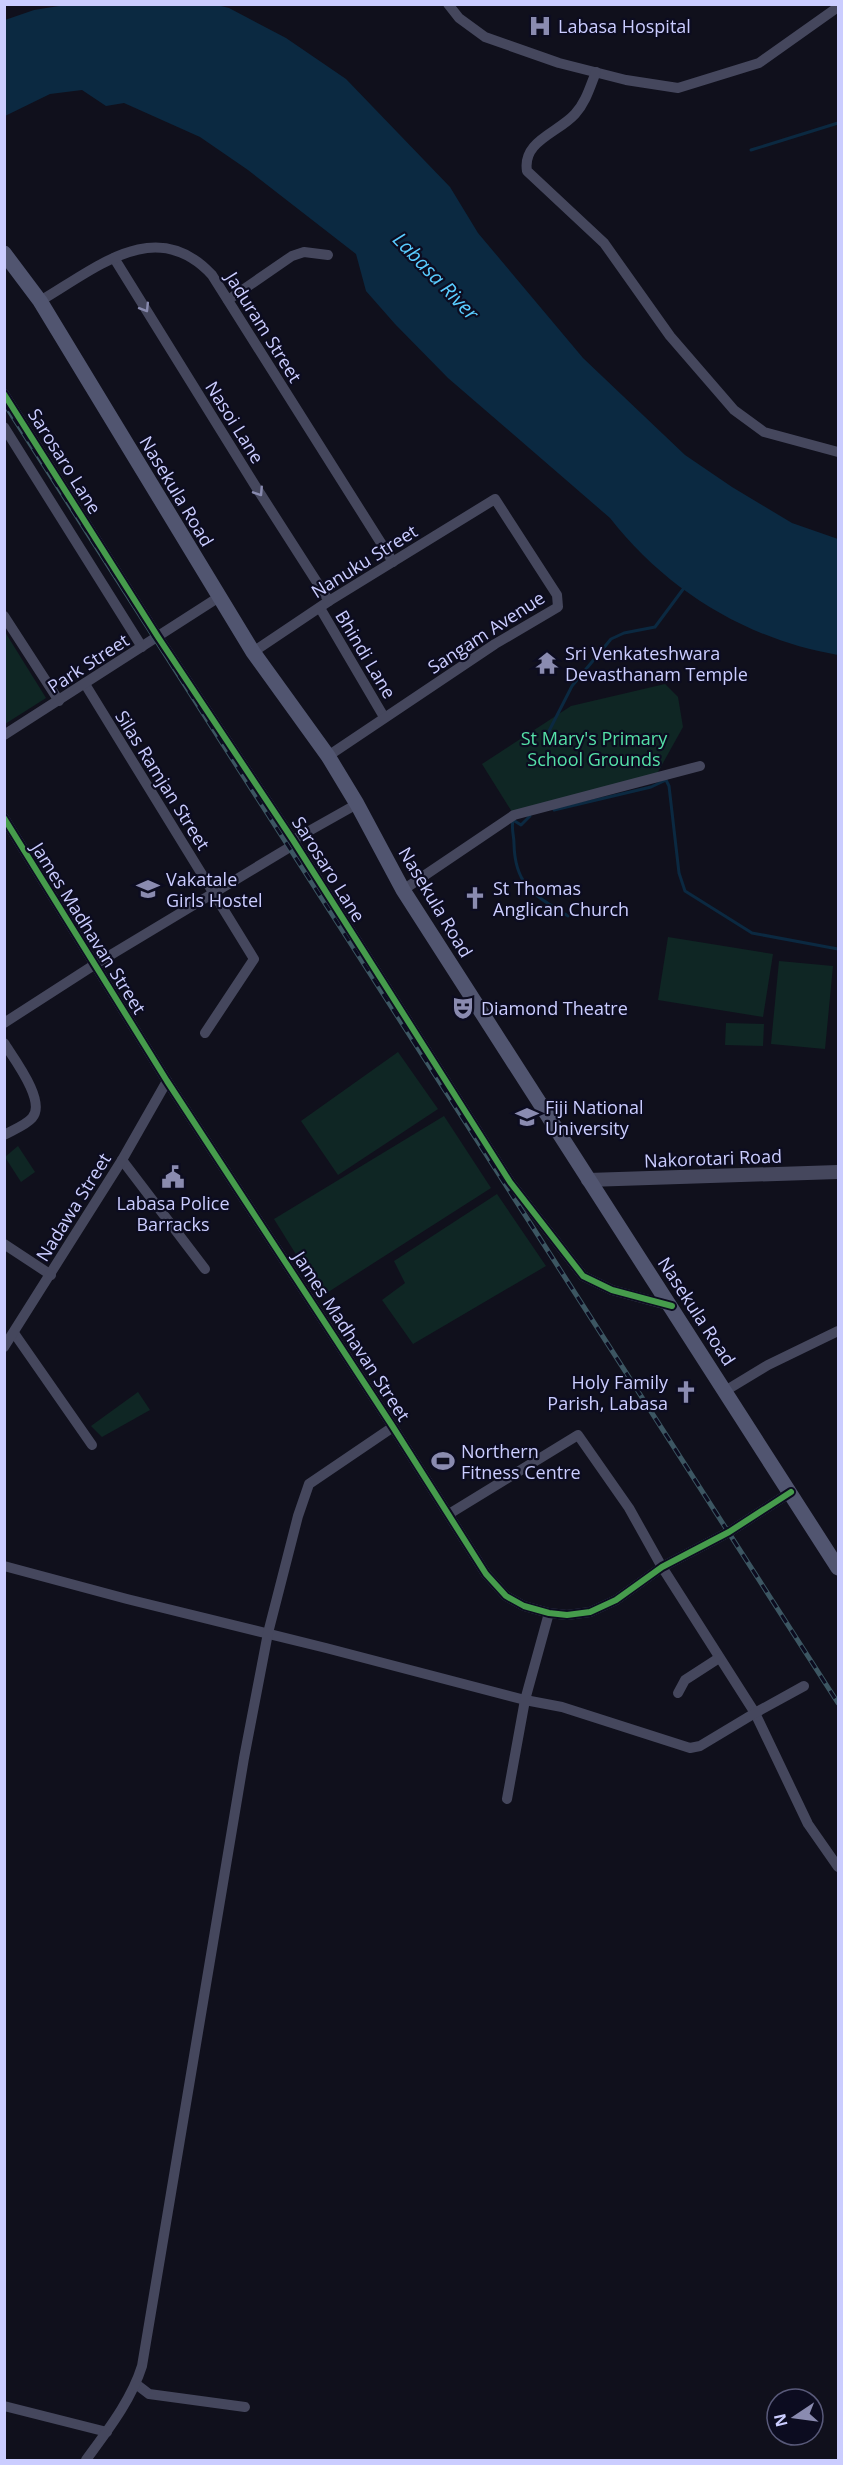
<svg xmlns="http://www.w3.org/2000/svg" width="843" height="2465" font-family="'Open Sans',sans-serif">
	<rect width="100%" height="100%" fill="#10101c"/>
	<g fill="#0f2624">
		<path d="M5,632L46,698L5,724H4Z"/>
		<path d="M665,684L678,697L683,727L653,781L514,815L482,764L571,706Z"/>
		<path d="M668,937L773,954L763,1017L658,1000Z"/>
		<path d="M779,961L833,966L825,1049L771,1044Z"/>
		<path d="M726,1023L764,1024L763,1046L725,1045Z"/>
		<path d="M398,1052L438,1109L338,1175L301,1121Z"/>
		<path d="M444,1116L491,1188L322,1296L274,1219Z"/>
		<path d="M18,1146L35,1172L21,1182L5,1157Z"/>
		<path d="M497,1194L546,1266L413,1344L382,1300L405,1283L394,1261Z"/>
		<path d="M138,1392L150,1410L102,1437L91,1426Z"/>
	</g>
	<path fill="#0b2941" d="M65,5L213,4L229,8L286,38L346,79L450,187L478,233L583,358L685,455L732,487L792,523L838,539V655C748,640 666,590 610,518L448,378L395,324L366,291L356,254L248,170L200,137L124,103L106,106L82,90L50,94L5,116V20L34,10Z"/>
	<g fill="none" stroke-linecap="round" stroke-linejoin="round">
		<g stroke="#0b2941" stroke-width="3">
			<path d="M751,150L838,123"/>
			<path d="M548,733L572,686L611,639L624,633L655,627L684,588"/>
			<path d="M554,810L651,787L666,780L669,786L679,873L685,891L752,933L838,949"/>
			<path d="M530,816L521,825L513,820C511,829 514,835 514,844C515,887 535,895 568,916"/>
		</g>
		<g stroke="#45475d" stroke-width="10">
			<path d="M448,4L459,18L485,37L559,63L626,80L678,88L759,63L838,7"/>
			<path d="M596,72C590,87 586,102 575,114C558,133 522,141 527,171L604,243L670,336L734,410L764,432L838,452"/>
			<path d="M114,258L256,487L329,601"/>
			<path d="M228,300L292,256L304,252L328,255"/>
			<path d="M40,301C95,269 156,214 212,275L393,562"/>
			<path d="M4,394L158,637L293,840L510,1182L583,1276L612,1290L671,1306"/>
			<path d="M4,427L142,647"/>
			<path d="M320,608L384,717"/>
			<path d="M4,616L59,701"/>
			<path d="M253,652L329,601L495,499L557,595L558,607L495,644L328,756"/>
			<path d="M85,684L254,959L205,1033"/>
			<path d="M4,735L219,597"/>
			<path d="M4,818L167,1081L393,1427L486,1574L506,1596L524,1606L549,1613L567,1615L590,1612L616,1600L662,1567L729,1532L791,1492"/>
			<path d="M403,890L514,815L700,766"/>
			<path d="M4,1023L94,965L290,847L293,840L357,804"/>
			<path d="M4,1043C14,1059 47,1102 32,1118C26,1125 13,1130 4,1135"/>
			<path d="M122,1160L205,1269"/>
			<path d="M4,1244L51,1275"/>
			<path d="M14,1333L92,1445"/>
			<path d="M4,1347L122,1160L167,1081"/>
			<path d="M725,1391L768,1365L838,1331"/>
			<path d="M449,1514L578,1435L629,1508L662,1567L755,1713L808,1824L838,1867"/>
			<path d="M4,1566L127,1599L326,1648L525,1700L562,1707L690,1748L700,1746L755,1713L804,1686"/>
			<path d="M678,1693L685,1680L719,1658"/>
			<path d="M507,1799L525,1700L549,1613"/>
			<path d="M136,2384L149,2394L245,2407"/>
			<path d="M4,2406L107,2432"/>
			<path d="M86,2460C107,2431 131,2401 142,2366L244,1758L268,1633L298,1516L309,1484L393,1427"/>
		</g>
		<path stroke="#45475d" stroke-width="14" d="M588,1180L838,1172"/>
		<path stroke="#515570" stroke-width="15" d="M4,253L40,301L253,652L328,756L357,804L403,890L838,1568"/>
		<g stroke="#3c5662" stroke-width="5">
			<path id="rail" d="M4,403L838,1703"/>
		</g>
		<use href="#rail" stroke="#0c0c20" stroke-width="3" stroke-dasharray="9" stroke-linecap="butt"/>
		<g stroke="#0c0c20" stroke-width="10">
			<g id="cycleway">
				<path d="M4,394L158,637L293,840L510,1182L583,1276L612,1290L672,1306"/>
				<path d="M4,818L167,1081L393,1427L486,1574L506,1596L524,1606L549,1613L567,1615L590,1612L616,1600L662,1567L729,1532L791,1492"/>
			</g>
		</g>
		<use href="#cycleway" stroke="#469c4c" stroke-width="6"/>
	</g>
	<defs><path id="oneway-chevron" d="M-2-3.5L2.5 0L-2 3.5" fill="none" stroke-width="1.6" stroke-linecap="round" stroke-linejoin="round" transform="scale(1.5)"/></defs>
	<g stroke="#888aae">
		<use href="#oneway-chevron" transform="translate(145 308) rotate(58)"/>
		<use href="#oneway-chevron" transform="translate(259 492) rotate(57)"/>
	</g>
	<defs>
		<g id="hospital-bare" transform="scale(1.8)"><path d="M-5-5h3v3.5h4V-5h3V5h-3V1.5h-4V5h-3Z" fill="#8a8bb0" stroke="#0c0c20" stroke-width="2.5" paint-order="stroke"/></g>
		<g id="temple-bare" transform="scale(1.8)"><path d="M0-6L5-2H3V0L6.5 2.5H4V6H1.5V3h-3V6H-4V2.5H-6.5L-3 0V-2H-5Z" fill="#8a8bb0" stroke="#0c0c20" stroke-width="2.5" paint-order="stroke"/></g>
		<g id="university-bare" transform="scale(1.8)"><path d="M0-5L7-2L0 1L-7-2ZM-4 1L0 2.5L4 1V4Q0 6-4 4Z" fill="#8a8bb0" stroke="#0c0c20" stroke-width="2.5" paint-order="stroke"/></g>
		<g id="church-bare" transform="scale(1.8)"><path d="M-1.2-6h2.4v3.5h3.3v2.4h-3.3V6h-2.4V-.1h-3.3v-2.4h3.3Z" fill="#8a8bb0" stroke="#0c0c20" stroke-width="2.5" paint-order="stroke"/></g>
		<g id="theatre-bare" transform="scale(1.8)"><path d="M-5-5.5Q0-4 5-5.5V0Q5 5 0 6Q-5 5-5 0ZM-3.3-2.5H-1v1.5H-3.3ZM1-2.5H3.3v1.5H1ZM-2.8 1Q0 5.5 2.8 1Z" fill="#8a8bb0" stroke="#0c0c20" stroke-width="2.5" paint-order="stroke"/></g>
		<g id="civic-bare" transform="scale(1.8)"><path d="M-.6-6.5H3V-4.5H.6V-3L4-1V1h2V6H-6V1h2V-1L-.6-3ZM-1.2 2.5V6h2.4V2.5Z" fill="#8a8bb0" stroke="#0c0c20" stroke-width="2.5" paint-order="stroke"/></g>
		<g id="stadium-bare" transform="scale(1.8)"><path d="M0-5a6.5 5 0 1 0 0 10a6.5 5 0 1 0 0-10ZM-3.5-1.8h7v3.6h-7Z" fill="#8a8bb0" stroke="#0c0c20" stroke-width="2.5" paint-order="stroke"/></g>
	</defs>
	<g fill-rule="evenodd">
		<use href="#hospital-bare" x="540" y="26"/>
		<use href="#temple-bare" x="547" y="663"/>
		<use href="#university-bare" x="148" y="889"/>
		<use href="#church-bare" x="475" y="898"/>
		<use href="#theatre-bare" x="463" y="1008"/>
		<use href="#university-bare" x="527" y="1117"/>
		<use href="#civic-bare" x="173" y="1177"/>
		<use href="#church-bare" x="686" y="1392"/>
		<use href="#stadium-bare" x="443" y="1461"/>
	</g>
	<g text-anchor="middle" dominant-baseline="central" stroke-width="4.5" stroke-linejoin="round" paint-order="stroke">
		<g font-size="18" fill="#cbcdff" stroke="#0c0c20" text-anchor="start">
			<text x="558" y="26">Labasa Hospital</text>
			<text x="565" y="653">Sri Venkateshwara<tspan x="565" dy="21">Devasthanam Temple</tspan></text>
			<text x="166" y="879">Vakatale<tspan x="166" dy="21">Girls Hostel</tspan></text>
			<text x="493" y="888">St Thomas<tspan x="493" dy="21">Anglican Church</tspan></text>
			<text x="481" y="1008">Diamond Theatre</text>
			<text x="545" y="1107">Fiji National<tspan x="545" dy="21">University</tspan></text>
			<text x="173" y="1203" text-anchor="middle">Labasa Police<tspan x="173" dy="21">Barracks</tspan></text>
			<text x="668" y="1382" text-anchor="end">Holy Family<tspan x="668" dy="21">Parish, Labasa</tspan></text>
			<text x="461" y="1451">Northern<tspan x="461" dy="21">Fitness Centre</tspan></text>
		</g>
		<g font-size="18" fill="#cbcdff" stroke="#0c0c20">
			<text transform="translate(264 327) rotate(58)">Jaduram Street</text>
			<text transform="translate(235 422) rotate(58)">Nasoi Lane</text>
			<text transform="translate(65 461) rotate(58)">Sarosaro Lane</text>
			<text transform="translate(177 491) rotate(59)">Nasekula Road</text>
			<text transform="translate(364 561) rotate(-32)">Nanuku Street</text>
			<text transform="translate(486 632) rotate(-33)">Sangam Avenue</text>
			<text transform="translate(366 654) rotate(59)">Bhindi Lane</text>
			<text transform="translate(88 663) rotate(-33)">Park Street</text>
			<text transform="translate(163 780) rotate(58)">Silas Ramjan Street</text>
			<text transform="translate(329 869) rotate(58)">Sarosaro Lane</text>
			<text transform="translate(436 902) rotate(59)">Nasekula Road</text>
			<text transform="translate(89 928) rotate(58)">James Madhavan Street</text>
			<text transform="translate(713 1158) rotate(-2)">Nakorotari Road</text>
			<text transform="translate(73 1207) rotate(-58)">Nadawa Street</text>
			<text transform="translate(697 1311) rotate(57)">Nasekula Road</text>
			<text transform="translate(352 1336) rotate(57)">James Madhavan Street</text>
		</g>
		<g font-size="18" fill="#55e1a8" stroke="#0c0c20">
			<text x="594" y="738">St Mary's Primary<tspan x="594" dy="21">School Grounds</tspan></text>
		</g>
		<g font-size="20" font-style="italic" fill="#59ccff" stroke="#0c0c20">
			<text transform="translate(436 276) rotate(46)">Labasa River</text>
		</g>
	</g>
	<rect width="843" height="2465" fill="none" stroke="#cbcdff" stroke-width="12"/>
	<g transform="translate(795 2417) rotate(257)"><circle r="28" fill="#0c0c20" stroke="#585979" stroke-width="1.5"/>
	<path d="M0-4.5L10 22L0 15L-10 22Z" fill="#8a8bb0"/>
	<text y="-9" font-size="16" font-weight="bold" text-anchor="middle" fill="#cbcdff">N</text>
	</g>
</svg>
